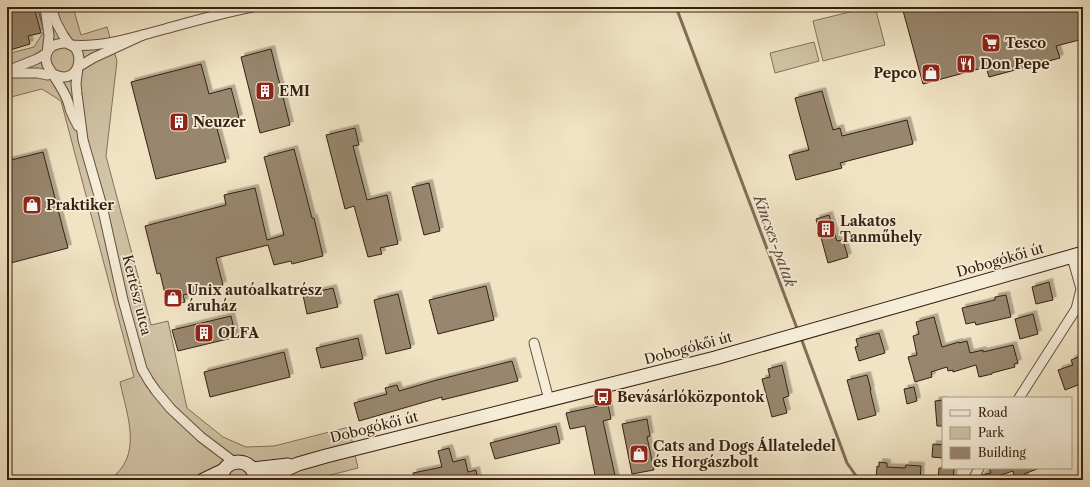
<svg xmlns="http://www.w3.org/2000/svg" width="1090" height="487" font-family="'Libre Caslon Text',serif">
	<defs>
		<filter id="shadow"><feDropShadow dx="3.5" dy="-3.5" stdDeviation="0" flood-color="#0004"/></filter>
	</defs>
	<rect width="100%" height="100%" fill="#f1e4c5"/>
	<filter id="stains"><feTurbulence type="fractalNoise" baseFrequency=".005" numOctaves="4"/><feColorMatrix values="0 0 0 0 .2 0 0 0 0 .09 0 0 0 0 .02 0 0 0 .5 -.17"/></filter>
	<radialGradient id="worn" r=".72"><stop offset=".6" stop-color="#630" stop-opacity="0"/><stop offset="1" stop-color="#630" stop-opacity=".3"/></radialGradient>
	<g fill="#d1c3a6" stroke="#84725b">
		<path d="M37,7H73L81,35L107,27L117,61L106,156L151,325L168,321L187,408L223,437L246,447L274,446L349,427L358,468L311,480H109C144,456 127,416 120,382L134,377L61,101L42,89L7,98V54L34,47L44,31Z"/>
		<path d="M870,7H875L885,45L823,61L813,21Z"/>
		<path d="M814,42L819,61L775,73L770,53Z"/>
	</g>
	<g fill="none" stroke-linecap="round" stroke-linejoin="round">
		<g stroke="#816d57" stroke-width="3">
			<path d="M676,7L798,331"/>
			<path d="M801,338L847,463L859,480"/>
		</g>
	</g>
	<g fill="#98866e" stroke="#372010" filter="url(#shadow)">
		<path d="M7,7H34L41,33L28,36L30,44L7,51Z"/>
		<path d="M902,7H1083V39L1056,46L1060,58L989,77L986,67L923,84Z"/>
		<path d="M271,49L290,125L260,133L241,57Z"/>
		<path d="M201,64L209,94L231,88L239,118L216,125L226,162L156,179L131,82Z"/>
		<path d="M822,91L833,130L840,128L842,136L907,120L913,144L840,163L842,168L796,180L789,155L809,150L795,98Z"/>
		<path d="M355,128L359,145L353,146L367,200L387,195L398,244L380,248L382,254L368,257L354,206L345,209L326,135Z"/>
		<path d="M294,149L312,218H314L323,256L292,264L291,261L274,265L268,245L216,258L223,285L183,295L185,302L168,306L160,273L157,274L145,226L226,205L224,195L255,188L267,240L284,235L264,157Z"/>
		<path d="M43,152L68,248L7,264V161Z"/>
		<path d="M429,183L440,231L424,235L412,187Z"/>
		<path d="M829,215L837,241L843,240L848,257L828,263L816,219Z"/>
		<path d="M1049,282L1053,300L1036,304L1032,287Z"/>
		<path d="M486,286L494,320L438,334L429,300Z"/>
		<path d="M333,288L338,307L307,314L303,295Z"/>
		<path d="M398,294L411,348L386,354L374,300Z"/>
		<path d="M1006,295L1011,317L976,325L975,322L966,324L962,308L995,300V297Z"/>
		<path d="M1033,314L1038,334L1020,339L1015,319Z"/>
		<path d="M231,316L236,337L178,351L172,330Z"/>
		<path d="M934,317L942,347L959,342V343L967,341L970,353L983,350V352L1013,345L1018,363L1014,364L1015,367L992,373V374L979,377L976,365L953,372V370L948,371L947,367L931,372L932,377L915,382L908,357L917,355L913,336L919,334L916,322Z"/>
		<path d="M879,333L885,353L859,361L855,347L858,346L856,339Z"/>
		<path d="M358,338L363,359L321,368L316,348Z"/>
		<path d="M284,352L290,377L210,397L204,372Z"/>
		<path d="M1083,355V383L1065,390L1058,370L1073,365L1071,360Z"/>
		<path d="M512,361L518,381L442,400V397L359,421L354,403L387,394L385,388L397,385L399,391L437,380Z"/>
		<path d="M782,365L789,396L783,398L787,413L772,417L762,379L770,377L768,369Z"/>
		<path d="M867,375L871,390H870L876,415L858,420L847,380Z"/>
		<path d="M914,387L917,401L907,404L904,389Z"/>
		<path d="M943,400V426H937L935,401Z"/>
		<path d="M608,404L611,419L603,421L616,480H596L585,426L570,429L566,413Z"/>
		<path d="M647,419L650,436L647,437L654,470L632,474L622,424Z"/>
		<path d="M556,426L560,443L495,459L490,443Z"/>
		<path d="M933,444L943,445V458L932,457Z"/>
		<path d="M449,448L453,462L465,459L468,472L476,470L478,480H415L413,473L442,467L438,451Z"/>
		<path d="M879,462L887,463V467L905,468L906,465L921,466L920,480H876L877,466L879,467Z"/>
		<path d="M939,468H954L953,480H938Z"/>
		<path d="M989,468H1037V469L1024,474L1026,480H1018L1017,476L1014,477L1013,471L998,476L999,480H980L982,475L991,473Z"/>
	</g>
	<g fill="none" stroke-linecap="round" stroke-linejoin="round">
		<g stroke="#66513d" stroke-width="11">
			<g id="minor">
				<path d="M51,7L56,22L63,35L70,45C102,48 134,37 165,29C194,21 222,13 252,7"/>
				<path d="M143,35L93,58L78,67L76,84L77,94L83,140L102,206L123,300L142,369L149,381L156,391L171,409L201,437L234,462"/>
				<path d="M7,71L37,59L47,53L49,36L45,7"/>
				<path d="M7,73H38L47,75L53,74"/>
				<path d="M53,74C85,90 88,35 58,44C52,45 47,50 46,57C45,65 50,69 54,76C58,83 63,90 66,97C68,101 69,105 70,109C72,115 75,120 78,126"/>
				<path d="M534,343L549,400"/>
				<path d="M1019,398L1076,309L1081,289L1072,257"/>
				<path d="M973,480L979,468"/>
			</g>
		</g>
		<g stroke="#372010" stroke-width="15">
			<g id="secondary">
				<path d="M252,469L288,465"/>
				<path d="M203,480L224,470"/>
				<path d="M221,480C222,456 255,456 255,480"/>
				<path d="M263,480L298,464L326,456L715,358L1083,253"/>
			</g>
		</g>
		<use href="#minor" stroke="#f6edd9" stroke-width="9"/>
		<use href="#secondary" stroke="#f6edd9" stroke-width="13"/>
	</g>
	<defs>
		<g id="supermarket-square" transform="scale(1)"><rect x="-9" y="-9" width="18" height="18" rx="4" fill="#8f2418" stroke="#f6edd9"/><path d="M-6-5.5h2.5l.6 2H6L4.5 2H-2.5L-4.4-4H-6ZM-1.5 3.2a1.3 1.3 0 1 0 .1 0ZM3 3.2a1.3 1.3 0 1 0 .1 0Z" fill="#fff"/></g>
		<g id="restaurant-square" transform="scale(1)"><rect x="-9" y="-9" width="18" height="18" rx="4" fill="#8f2418" stroke="#f6edd9"/><path d="M-5-6h1v4h1v-4h1v4h1v-4h1v5L-1.5 .5V6h-2V.5L-5-1ZM5-6V6H3V1.5H1.5Q1.5-4 5-6Z" fill="#fff"/></g>
		<g id="shop-square" transform="scale(1)"><rect x="-9" y="-9" width="18" height="18" rx="4" fill="#8f2418" stroke="#f6edd9"/><path d="M-5-2.5h2.3a2.7 3.5 0 0 1 5.4 0H5L5.5 6h-11ZM-1.5-2.5h3a1.5 2.3 0 0 0-3 0Z" fill="#fff"/></g>
		<g id="building-square" transform="scale(1)"><rect x="-9" y="-9" width="18" height="18" rx="4" fill="#8f2418" stroke="#f6edd9"/><path d="M-4-6H4V6H1V3H-1V6H-4ZM-2.5-4.3h1.7v1.8h-1.7ZM.8-4.3h1.7v1.8H.8ZM-2.5-1h1.7V.8h-1.7ZM.8-1h1.7V.8H.8Z" fill="#fff"/></g>
		<g id="bus-square" transform="scale(1)"><rect x="-9" y="-9" width="18" height="18" rx="4" fill="#8f2418" stroke="#f6edd9"/><path d="M-5-6H5V4H4V6H2V4H-2V6H-4V4H-5ZM-3.5-4V0h7V-4ZM-3.5 1.2v1.5H-2V1.2ZM2 1.2v1.5H3.5V1.2Z" fill="#fff"/></g>
	</defs>
	<g fill-rule="evenodd">
		<use href="#supermarket-square" x="991" y="43"/>
		<use href="#restaurant-square" x="966" y="64"/>
		<use href="#shop-square" x="931" y="73"/>
		<use href="#building-square" x="265" y="91"/>
		<use href="#building-square" x="179" y="122"/>
		<use href="#shop-square" x="32" y="205"/>
		<use href="#building-square" x="826" y="229"/>
		<use href="#shop-square" x="173" y="298"/>
		<use href="#building-square" x="204" y="333"/>
		<use href="#bus-square" x="603" y="397"/>
		<use href="#shop-square" x="639" y="454"/>
	</g>
	<g text-anchor="middle" dominant-baseline="central" stroke-width="3.5" stroke-linejoin="round" paint-order="stroke">
		<g font-size="14" font-weight="bold" fill="#372010" stroke="#f6edd9" text-anchor="start">
			<text x="1005" y="43">Tesco</text>
			<text x="980" y="64">Don Pepe</text>
			<text x="917" y="73" text-anchor="end">Pepco</text>
			<text x="279" y="91">EMI</text>
			<text x="193" y="122">Neuzer</text>
			<text x="46" y="205">Praktiker</text>
			<text x="840" y="221">Lakatos<tspan x="840" dy="16">Tanműhely</tspan></text>
			<text x="187" y="290">Unix autóalkatrész<tspan x="187" dy="16">áruház</tspan></text>
			<text x="218" y="333">OLFA</text>
			<text x="617" y="397">Bevásárlóközpontok</text>
			<text x="653" y="446">Cats and Dogs Állateledel<tspan x="653" dy="16">és Horgászbolt</tspan></text>
		</g>
		<g font-size="14" fill="#372010" stroke="#f6edd9">
			<text transform="translate(1000 260) rotate(-16)">Dobogókői út</text>
			<text transform="translate(137 295) rotate(76)">Kertész utca</text>
			<text transform="translate(688 348) rotate(-15)">Dobogókői út</text>
			<text transform="translate(374 427) rotate(-14)">Dobogókői út</text>
		</g>
		<g font-size="15" font-style="italic" fill="#624d3a" stroke="#f6edd9">
			<text transform="translate(775 241) rotate(70)">Kincses-patak</text>
		</g>
	</g>
	<rect width="1090" height="487" fill="none" stroke="#f1e4c5" stroke-width="24"/>
	<rect x="8" y="8" width="1074" height="471" fill="none" stroke="#372010" stroke-width="2"/>
	<rect x="12" y="12" width="1066" height="463" fill="none" stroke="#372010"/>
	<rect x="942" y="397" width="130" height="72" fill="#f6edd9" stroke="#aa9b89"/>
	<rect x="950" y="410" width="20" height="6" fill="#f6edd9" stroke="#aa9b89"/>
	<text x="978" y="417" font-size="12" fill="#372010">Road</text>
	<rect x="950" y="427" width="20" height="12" fill="#d1c3a6" stroke="#aa9b89"/>
	<text x="978" y="437" font-size="12" fill="#372010">Park</text>
	<rect x="950" y="447" width="20" height="12" fill="#98866e" stroke="#aa9b89"/>
	<text x="978" y="457" font-size="12" fill="#372010">Building</text>
	<rect width="100%" height="100%" filter="url(#stains)"/>
	<rect width="100%" height="100%" fill="url(#worn)"/>
</svg>
